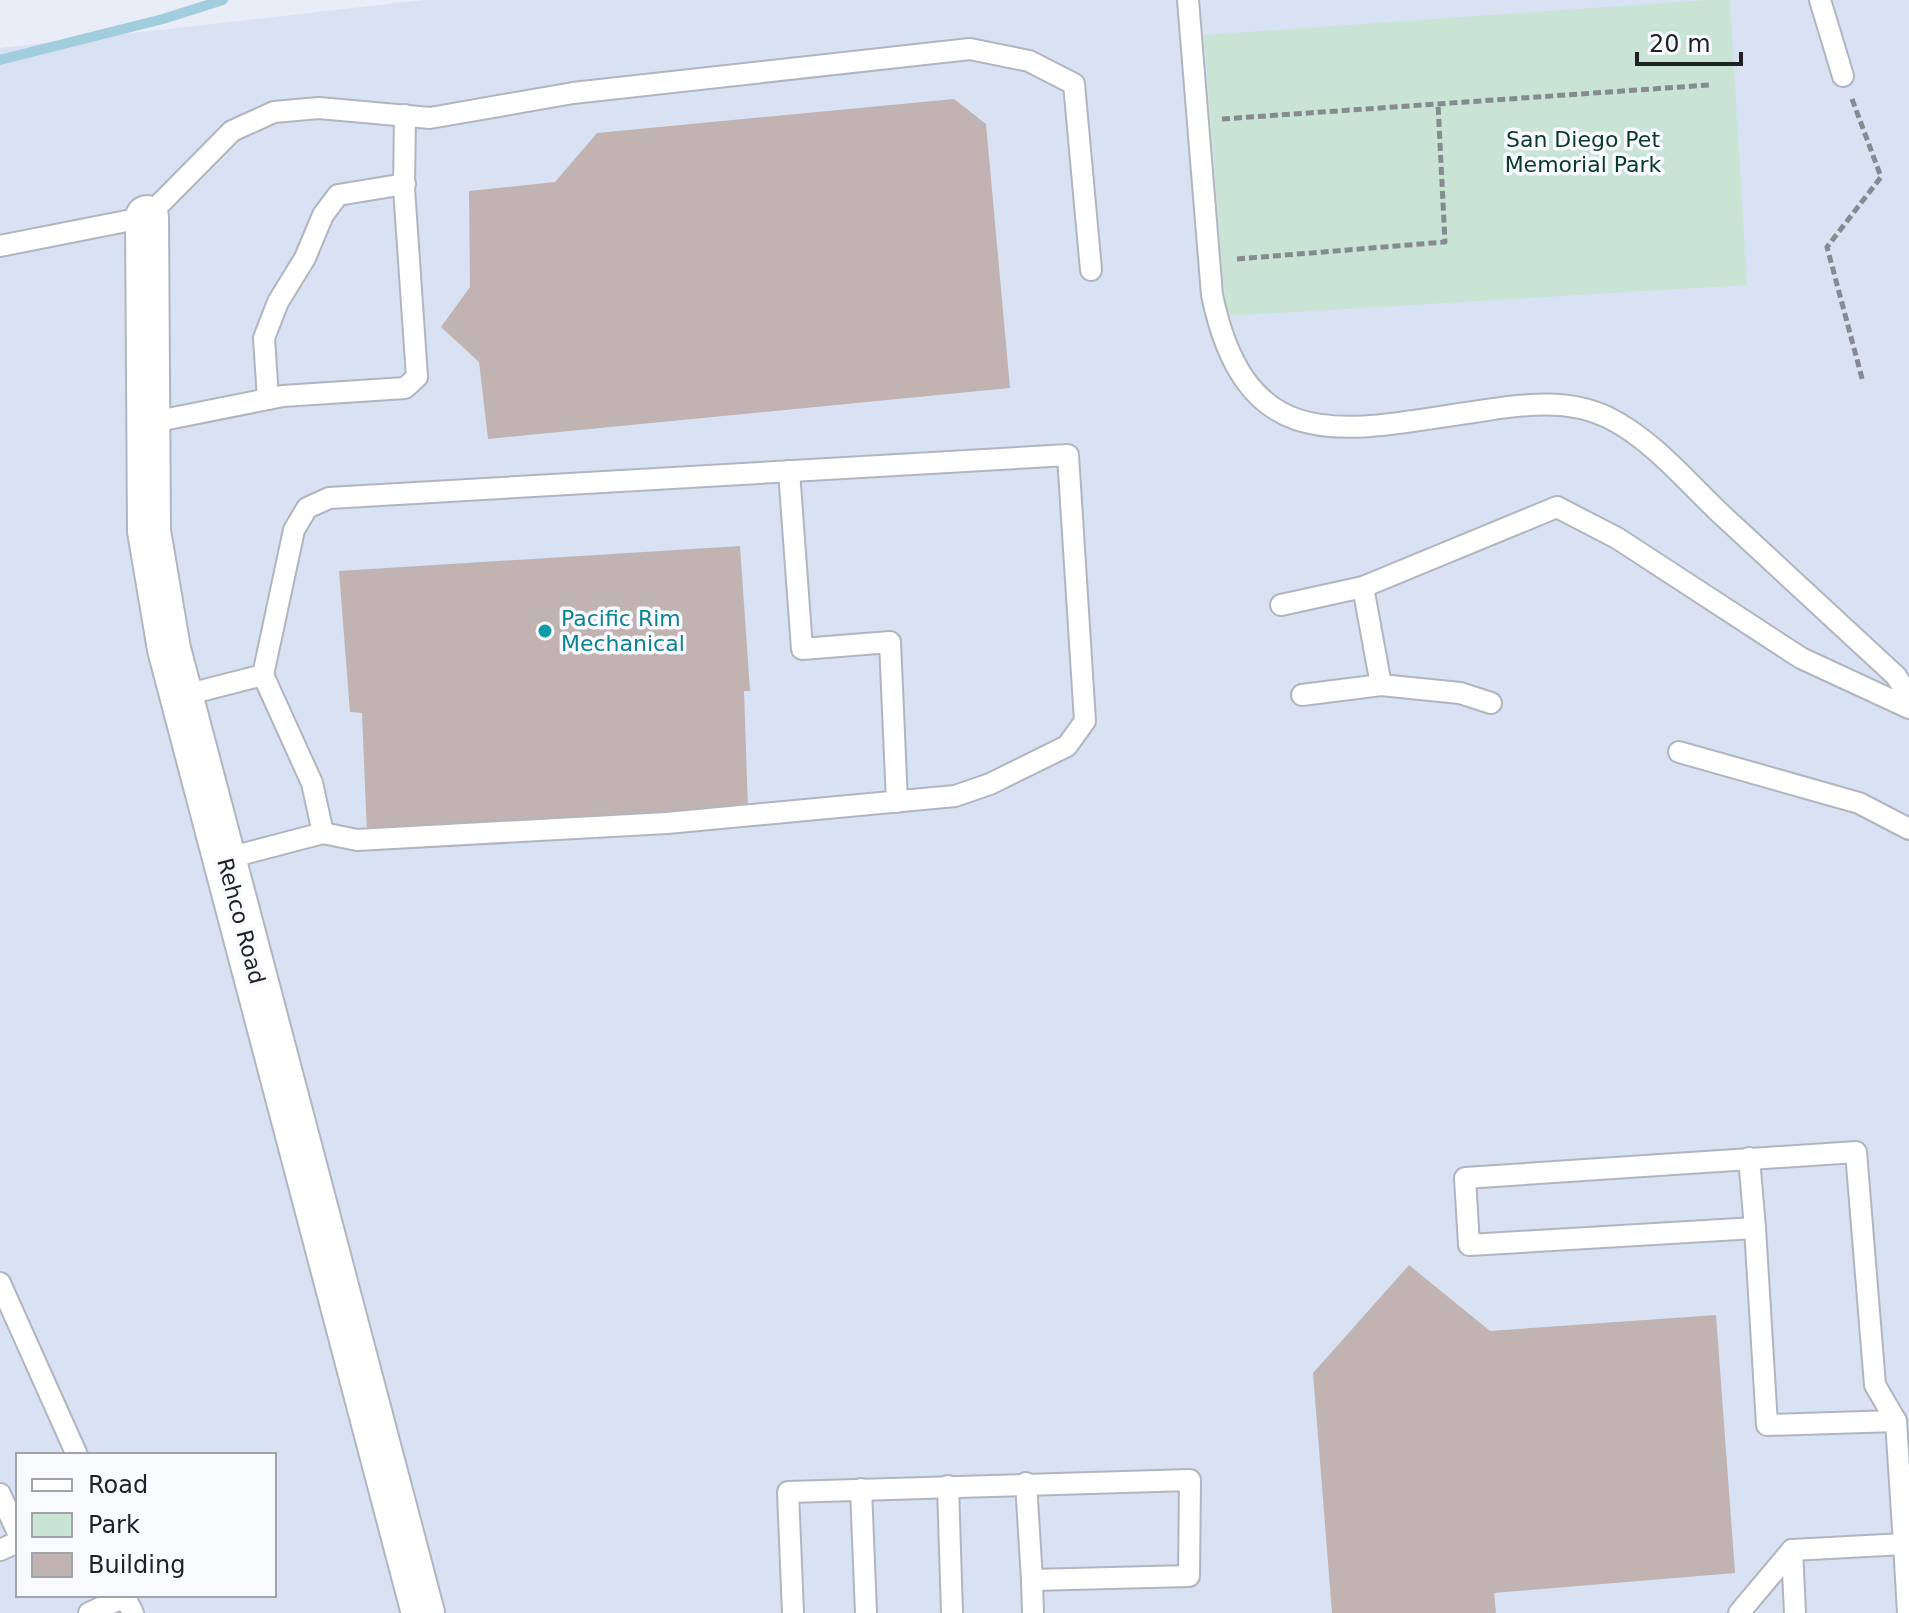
<svg xmlns="http://www.w3.org/2000/svg" width="1909" height="1613" font-family="'DejaVu Sans',sans-serif">
	<rect width="100%" height="100%" fill="#e8edf8"/>
	<path fill="#d9e2f3" fill-rule="evenodd" d="M424,0H1909V1613H0V48ZM18,1455H274V1595H18Z"/>
	<path fill="#c9e4d4" d="M1707,0H1730L1747,285L1226,316L1204,35Z"/>
	<g fill="none" stroke-linecap="round" stroke-linejoin="round">
		<path stroke="#a2cddd" stroke-width="10" d="M0,60L163,19L223,0"/>
	</g>
	<g fill="#c0b3b1">
		<path d="M954,99L986,124L1010,388L488,439L479,362L441,327L470,287L469,191L555,182L597,133Z"/>
		<path d="M740,546L750,691H744L748,810L367,834L362,713L350,712L339,571Z"/>
		<path d="M1409,1265L1490,1331L1716,1315L1735,1573L1494,1593L1496,1613H1332L1313,1373Z"/>
	</g>
	<g fill="none" stroke-linecap="round" stroke-linejoin="round">
		<g stroke="#b0b5bf" stroke-width="24">
			<g id="lane">
				<path d="M1188,0L1212,295C1248,467 1353,428 1487,410C1526,404 1569,399 1607,417C1651,438 1687,482 1722,515C1780,569 1838,623 1896,676L1909,696"/>
				<path d="M1820,0L1843,76"/>
				<path d="M0,246L147,217L232,131L274,112L319,108L430,118L573,93L970,49L1029,61L1074,84L1091,270"/>
				<path d="M268,399L264,338L278,302L305,258L323,215L338,195L405,184"/>
				<path d="M148,423L283,396L405,388L417,377L404,188L405,115"/>
				<path d="M789,471L802,649L890,642L897,802"/>
				<path d="M1281,605L1363,587L1557,507L1617,538L1801,658L1909,708"/>
				<path d="M263,675L312,783L323,833"/>
				<path d="M1381,685L1460,693L1491,703"/>
				<path d="M1302,695L1381,685L1363,587"/>
				<path d="M181,696L263,675L294,530L307,508L329,498L1068,455L1085,721L1067,746L990,784L955,796L667,823L357,840L323,833L224,859"/>
				<path d="M1679,752L1859,803L1909,829"/>
				<path d="M1755,1228L1767,1425L1896,1421"/>
				<path d="M0,1283L77,1455"/>
				<path d="M1026,1483L1032,1580"/>
				<path d="M948,1486L952,1613"/>
				<path d="M861,1489L866,1613"/>
				<path d="M0,1494L18,1533"/>
				<path d="M1904,1544L1908,1613"/>
				<path d="M0,1550L18,1542"/>
				<path d="M1792,1550L1795,1613"/>
				<path d="M89,1613L125,1597L133,1613"/>
				<path d="M793,1613L788,1492L1190,1480L1189,1576L1032,1580L1033,1613"/>
				<path d="M1739,1613L1792,1550L1904,1544L1896,1421L1875,1385L1856,1152L1465,1178L1469,1245L1755,1228L1749,1158"/>
			</g>
		</g>
		<g stroke="#b0b5bf" stroke-width="46">
			<path id="street" d="M147,217L149,531L169,649L423,1613"/>
		</g>
		<g stroke="#868a91" stroke-width="5" stroke-dasharray="8 4" stroke-linecap="butt">
			<path d="M1852,99L1881,177L1827,247L1863,382"/>
			<path d="M1222,119L1709,85"/>
			<path d="M1237,259L1445,242L1438,104"/>
		</g>
		<use href="#lane" stroke="#fff" stroke-width="20"/>
		<use href="#street" stroke="#fff" stroke-width="42"/>
	</g>
	<circle fill="#0f9aa8" stroke="#f8faff" stroke-width="3" cx="545" cy="631" r="8"/>
	<g text-anchor="middle" dominant-baseline="central" stroke-width="7" stroke-linejoin="round" paint-order="stroke">
		<g font-size="22" fill="#093a25" stroke="#f8faff">
			<text x="1583" y="139">San Diego Pet<tspan x="1583" dy="25">Memorial Park</tspan></text>
		</g>
		<g font-size="22" fill="#0d838f" stroke="#f8faff" text-anchor="start">
			<text x="561" y="618">Pacific Rim<tspan x="561" dy="25">Mechanical</tspan></text>
		</g>
		<g font-size="22" fill="#1f2125" stroke="#f8faff">
			<text transform="translate(241 921) rotate(75)">Rehco Road</text>
		</g>
	</g>
	<rect x="16" y="1453" width="260" height="144" fill="#f8faff" stroke="#a1a3a8" stroke-width="2"/>
	<rect x="32" y="1479" width="40" height="12" fill="#ffffff" stroke="#a1a3a8" stroke-width="2"/>
	<text x="88" y="1493" font-size="24" fill="#1f2125">Road</text>
	<rect x="32" y="1513" width="40" height="24" fill="#c9e4d4" stroke="#a1a3a8" stroke-width="2"/>
	<text x="88" y="1533" font-size="24" fill="#1f2125">Park</text>
	<rect x="32" y="1553" width="40" height="24" fill="#c0b3b1" stroke="#a1a3a8" stroke-width="2"/>
	<text x="88" y="1573" font-size="24" fill="#1f2125">Building</text>
	<path d="M1637 52v12h104v-12" fill="none" stroke="#1f2125" stroke-width="4"/>
	<text x="1649" y="52" font-size="24" fill="#1f2125" stroke="#f8faff" stroke-width="6" paint-order="stroke">20 m</text>
</svg>
